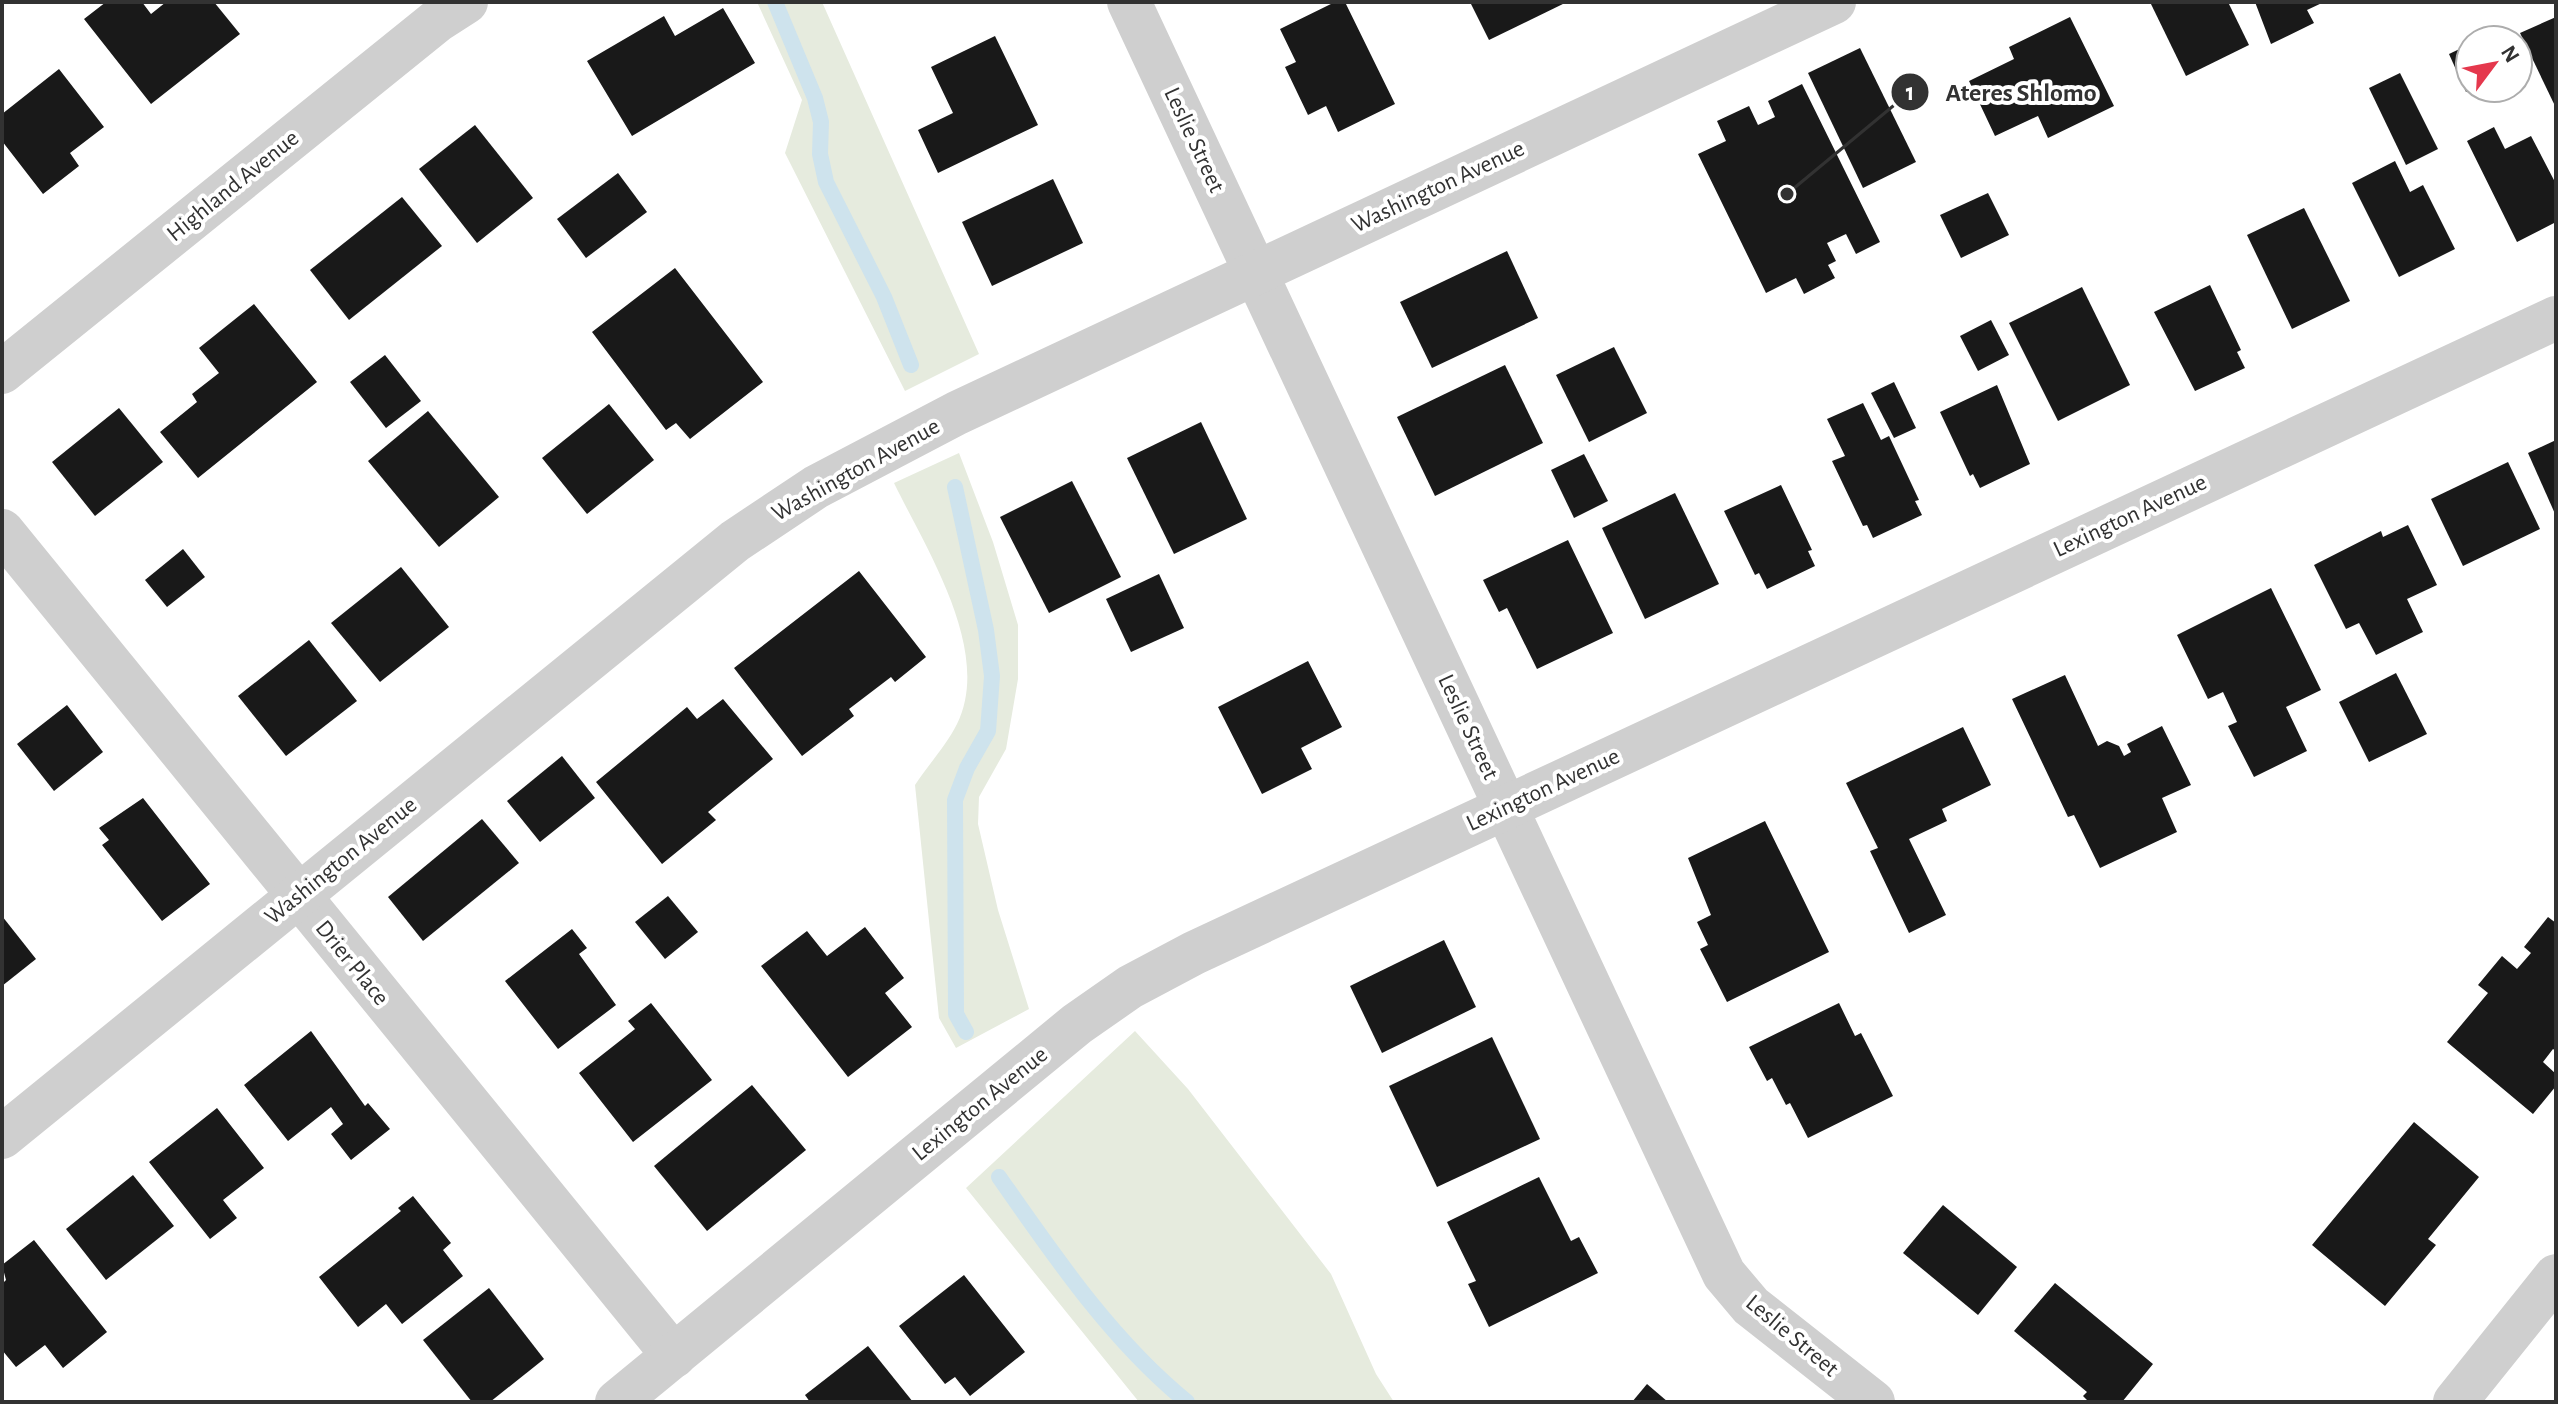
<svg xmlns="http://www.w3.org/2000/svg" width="2558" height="1404" font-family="'Alegreya Sans',sans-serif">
	<rect width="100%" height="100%" fill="#fff"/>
	<g fill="#e6ebde">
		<path d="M757,2H822L979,354L905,391L785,153L802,100Z"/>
		<path d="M959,453L993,542L1018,625V679L1006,749L979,797L978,824L998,910L1029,1009L956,1048L939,1018L915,785C928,765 946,746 957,724C993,651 926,549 894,483Z"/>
		<path d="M1135,1031L1188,1089L1331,1274L1376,1374L1394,1402H1139L966,1188Z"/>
	</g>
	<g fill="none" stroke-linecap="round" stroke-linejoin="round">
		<g stroke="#cee3ed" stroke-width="16">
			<path d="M775,2L815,98L821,122L820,154L826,182L884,297L911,365"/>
			<path d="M955,487L986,630L992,676L988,731L967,768L955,800L956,1014L966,1032"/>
			<path d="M999,1177C1055,1257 1111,1340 1187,1402"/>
		</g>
	</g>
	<g fill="#191919">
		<path d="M106,2H142L151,14L166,2H214L240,34L151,104L84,19Z"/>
		<path d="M1335,2H1345L1395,104L1338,132L1326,106L1308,115L1285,67L1296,62L1280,29Z"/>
		<path d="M1470,2H1567L1489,40Z"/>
		<path d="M2150,2H2228L2249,45L2186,76Z"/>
		<path d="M2255,2H2324L2307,10L2314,23L2271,44Z"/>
		<path d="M723,8L755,63L632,136L587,61L664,16L675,36Z"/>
		<path d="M2070,17L2114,106L2048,138L2038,116L1995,136L1969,81L2014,59L2009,47Z"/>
		<path d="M2556,17V108L2520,33Z"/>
		<path d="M2506,28L2512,40H2479Z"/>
		<path d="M995,36L1038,125L938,173L918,130L953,113L931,67Z"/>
		<path d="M2470,44V90L2466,92L2449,54Z"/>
		<path d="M1860,48L1916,162L1863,188L1808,73Z"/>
		<path d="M59,69L104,127L70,153L79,166L43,194L2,141V114Z"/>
		<path d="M2400,73L2438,149L2406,165L2369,88Z"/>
		<path d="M1802,84L1880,242L1856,254L1846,234L1827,243L1836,261L1828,265L1835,278L1804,294L1796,278L1766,293L1698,154L1726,141L1717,121L1749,106L1758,125L1775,117L1768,101Z"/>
		<path d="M475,125L533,198L477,243L419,169Z"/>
		<path d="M2494,127L2505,149L2531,136L2556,184V222L2517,242L2467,141Z"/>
		<path d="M2395,161L2410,192L2423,185L2455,249L2399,277L2352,183Z"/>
		<path d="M618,173L647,212L586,258L557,219Z"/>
		<path d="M1053,179L1083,243L992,286L962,222Z"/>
		<path d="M1988,193L2009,235L1961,258L1940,215Z"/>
		<path d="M402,197L442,246L349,320L310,270Z"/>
		<path d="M2304,208L2350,301L2292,329L2247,235Z"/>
		<path d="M1507,251L1538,318L1432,368L1400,302Z"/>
		<path d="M675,268L763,382L690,439L676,423L666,430L592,332Z"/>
		<path d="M2210,285L2241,350L2237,352L2245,368L2195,391L2154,312Z"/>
		<path d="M2082,287L2130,385L2058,421L2009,323Z"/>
		<path d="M254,304L317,382L198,478L160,432L197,402L192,394L219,373L199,348Z"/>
		<path d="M1991,320L2009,355L1978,371L1960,336Z"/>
		<path d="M1614,347L1647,413L1589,442L1556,375Z"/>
		<path d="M385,355L421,401L386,428L350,382Z"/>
		<path d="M1505,365L1543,443L1435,496L1397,417Z"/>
		<path d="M1894,382L1916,428L1894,438L1871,393Z"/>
		<path d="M1997,385L2030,464L1980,488L1973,474L1970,476L1940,412Z"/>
		<path d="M1863,403L1881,440L1889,436L1919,500L1915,501L1922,515L1873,538L1867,525L1863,526L1832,461L1845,456L1827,419Z"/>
		<path d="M609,404L654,460L587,514L542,458Z"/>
		<path d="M119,408L163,462L95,516L52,462Z"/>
		<path d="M428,411L499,497L439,547L368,461Z"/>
		<path d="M1201,422L1247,519L1174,554L1127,458Z"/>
		<path d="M2556,440V516L2528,453Z"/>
		<path d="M1584,454L1608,501L1574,518L1551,470Z"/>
		<path d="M2508,462L2540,529L2463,566L2431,499Z"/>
		<path d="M1072,481L1121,577L1049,613L1000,517Z"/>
		<path d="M1781,485L1812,550L1808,551L1815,566L1767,589L1759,573L1755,575L1724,511Z"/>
		<path d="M1675,493L1719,584L1645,619L1602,528Z"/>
		<path d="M2408,525L2437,585L2407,599L2423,632L2376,655L2359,623L2346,629L2314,565L2381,531L2383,537Z"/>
		<path d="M1568,540L1613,633L1537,669L1507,608L1499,612L1483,580Z"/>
		<path d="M183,549L205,577L167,607L145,580Z"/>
		<path d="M401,567L449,627L380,682L331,623Z"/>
		<path d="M859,571L926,657L895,682L891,677L849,709L854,716L802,756L734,668Z"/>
		<path d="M1159,574L1184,628L1131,652L1106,599Z"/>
		<path d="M2271,588L2321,690L2286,707L2307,751L2254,777L2228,726L2237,722L2223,692L2208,699L2177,635Z"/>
		<path d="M309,640L357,701L286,756L238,696Z"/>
		<path d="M1308,661L1342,727L1301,748L1312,769L1262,794L1218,707Z"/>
		<path d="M2396,673L2427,734L2369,762L2339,702Z"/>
		<path d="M2065,675L2098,746L2107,741L2119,746L2124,756L2131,752L2127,744L2162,726L2191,785L2162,798L2177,832L2100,868L2074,815L2068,817L2012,699Z"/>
		<path d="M723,699L773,759L708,812L716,820L662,864L596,782L687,707L697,719Z"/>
		<path d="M67,705L103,752L54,791L17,744Z"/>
		<path d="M1963,727L1991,785L1942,809L1947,821L1909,839L1946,915L1909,933L1870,851L1878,848L1846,783Z"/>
		<path d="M562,756L595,798L540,842L507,801Z"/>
		<path d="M143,798L210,884L162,921L102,845L109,840L99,828Z"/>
		<path d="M482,819L519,863L423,941L388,897Z"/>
		<path d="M1765,821L1829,952L1727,1002L1700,949L1708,945L1697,922L1711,915L1688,858Z"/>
		<path d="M668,896L698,932L665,959L635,922Z"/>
		<path d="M2,916L36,959L2,986Z"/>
		<path d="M2548,917L2556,923V1051L2553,1049L2543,1062L2556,1074V1086L2533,1114L2447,1042L2488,993L2478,985L2502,956L2517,969L2531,953L2524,947Z"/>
		<path d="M865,927L904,978L885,993L912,1027L848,1077L761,966L807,931L827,956Z"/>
		<path d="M572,929L587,948L579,954L616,1005L558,1049L505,981Z"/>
		<path d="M1444,940L1476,1007L1382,1053L1350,986Z"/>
		<path d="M651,1003L712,1080L633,1142L579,1073L635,1029L628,1021Z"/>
		<path d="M1839,1003L1855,1036L1861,1033L1893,1096L1808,1138L1790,1103L1786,1105L1772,1078L1767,1081L1749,1047Z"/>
		<path d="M311,1031L365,1106L368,1103L390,1129L351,1160L331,1134L343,1124L331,1107L288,1141L244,1085Z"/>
		<path d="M1492,1037L1540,1139L1437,1187L1389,1086Z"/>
		<path d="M752,1085L806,1150L707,1231L654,1166Z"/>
		<path d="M217,1108L264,1168L223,1200L237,1218L210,1239L149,1162Z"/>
		<path d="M2414,1122L2479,1177L2428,1239L2436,1245L2385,1306L2312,1245Z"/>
		<path d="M133,1175L174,1226L106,1280L66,1229Z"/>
		<path d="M1539,1177L1571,1241L1579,1237L1598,1273L1489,1327L1468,1284L1476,1281L1447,1222Z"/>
		<path d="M413,1196L451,1243L443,1250L463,1276L402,1324L386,1304L358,1327L319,1277L401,1211L398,1208Z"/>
		<path d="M1943,1205L2017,1267L1978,1315L1903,1253Z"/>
		<path d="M34,1240L107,1332L63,1368L45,1345L16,1367L2,1350V1284L6,1280L2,1265Z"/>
		<path d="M964,1275L1025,1352L970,1396L955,1377L945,1384L899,1326Z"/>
		<path d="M2055,1283L2153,1364L2122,1402H2089L2083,1396L2087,1392L2014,1331Z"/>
		<path d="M489,1288L544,1359L490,1402H472L423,1340Z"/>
		<path d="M868,1346L913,1402H810L805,1395Z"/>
		<path d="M1647,1384L1668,1402H1632Z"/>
	</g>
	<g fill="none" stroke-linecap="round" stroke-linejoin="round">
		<g stroke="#cfcfcf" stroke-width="44">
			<path d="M1129,2L1724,1274L1751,1306L1873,1402"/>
			<path d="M2,372L438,20L466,2"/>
			<path d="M2,531L674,1356"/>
			<path d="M2,1137L735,541L816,487L957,413L1834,2"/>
			<path d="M617,1402L1077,1024L1130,987L1194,953L2556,318"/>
			<path d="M2455,1402L2556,1276"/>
		</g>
	</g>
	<g text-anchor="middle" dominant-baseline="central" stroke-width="8" stroke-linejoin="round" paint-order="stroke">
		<g font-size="24" fill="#323232" stroke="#fff">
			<text transform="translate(1194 140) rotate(65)">Leslie Street</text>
			<text transform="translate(233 186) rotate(-39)">Highland Avenue</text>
			<text transform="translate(1438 187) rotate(-25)">Washington Avenue</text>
			<text transform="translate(856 470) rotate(-29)">Washington Avenue</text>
			<text transform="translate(2130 516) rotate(-25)">Lexington Avenue</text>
			<text transform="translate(1468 727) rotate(65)">Leslie Street</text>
			<text transform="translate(1543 790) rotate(-25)">Lexington Avenue</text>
			<text transform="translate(341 861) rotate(-39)">Washington Avenue</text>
			<text transform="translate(352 963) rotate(51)">Drier Place</text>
			<text transform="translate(980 1104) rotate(-39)">Lexington Avenue</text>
			<text transform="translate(1792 1336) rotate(40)">Leslie Street</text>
		</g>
	</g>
	<path fill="none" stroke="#323232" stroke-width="3" d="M1787 194L1910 92"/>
	<g fill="#323232" stroke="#fff" stroke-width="3">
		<circle cx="1787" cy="194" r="8"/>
		<circle cx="1910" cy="92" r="20"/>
	</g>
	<g font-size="24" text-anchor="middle" font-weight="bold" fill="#fff">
		<text x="1910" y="100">1</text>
	</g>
	<g font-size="26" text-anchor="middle" font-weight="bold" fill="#323232" stroke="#fff" stroke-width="8" stroke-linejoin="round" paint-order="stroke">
		<text x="2021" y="101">Ateres Shlomo</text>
	</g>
	<rect width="2558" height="1404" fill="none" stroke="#323232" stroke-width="8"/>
	<g transform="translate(2494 64) rotate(58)"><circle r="38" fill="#ffffff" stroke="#adadad" stroke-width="2"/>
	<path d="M0-6L14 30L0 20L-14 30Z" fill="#e5384d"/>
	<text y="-12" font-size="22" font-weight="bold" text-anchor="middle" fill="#323232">N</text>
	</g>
</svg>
